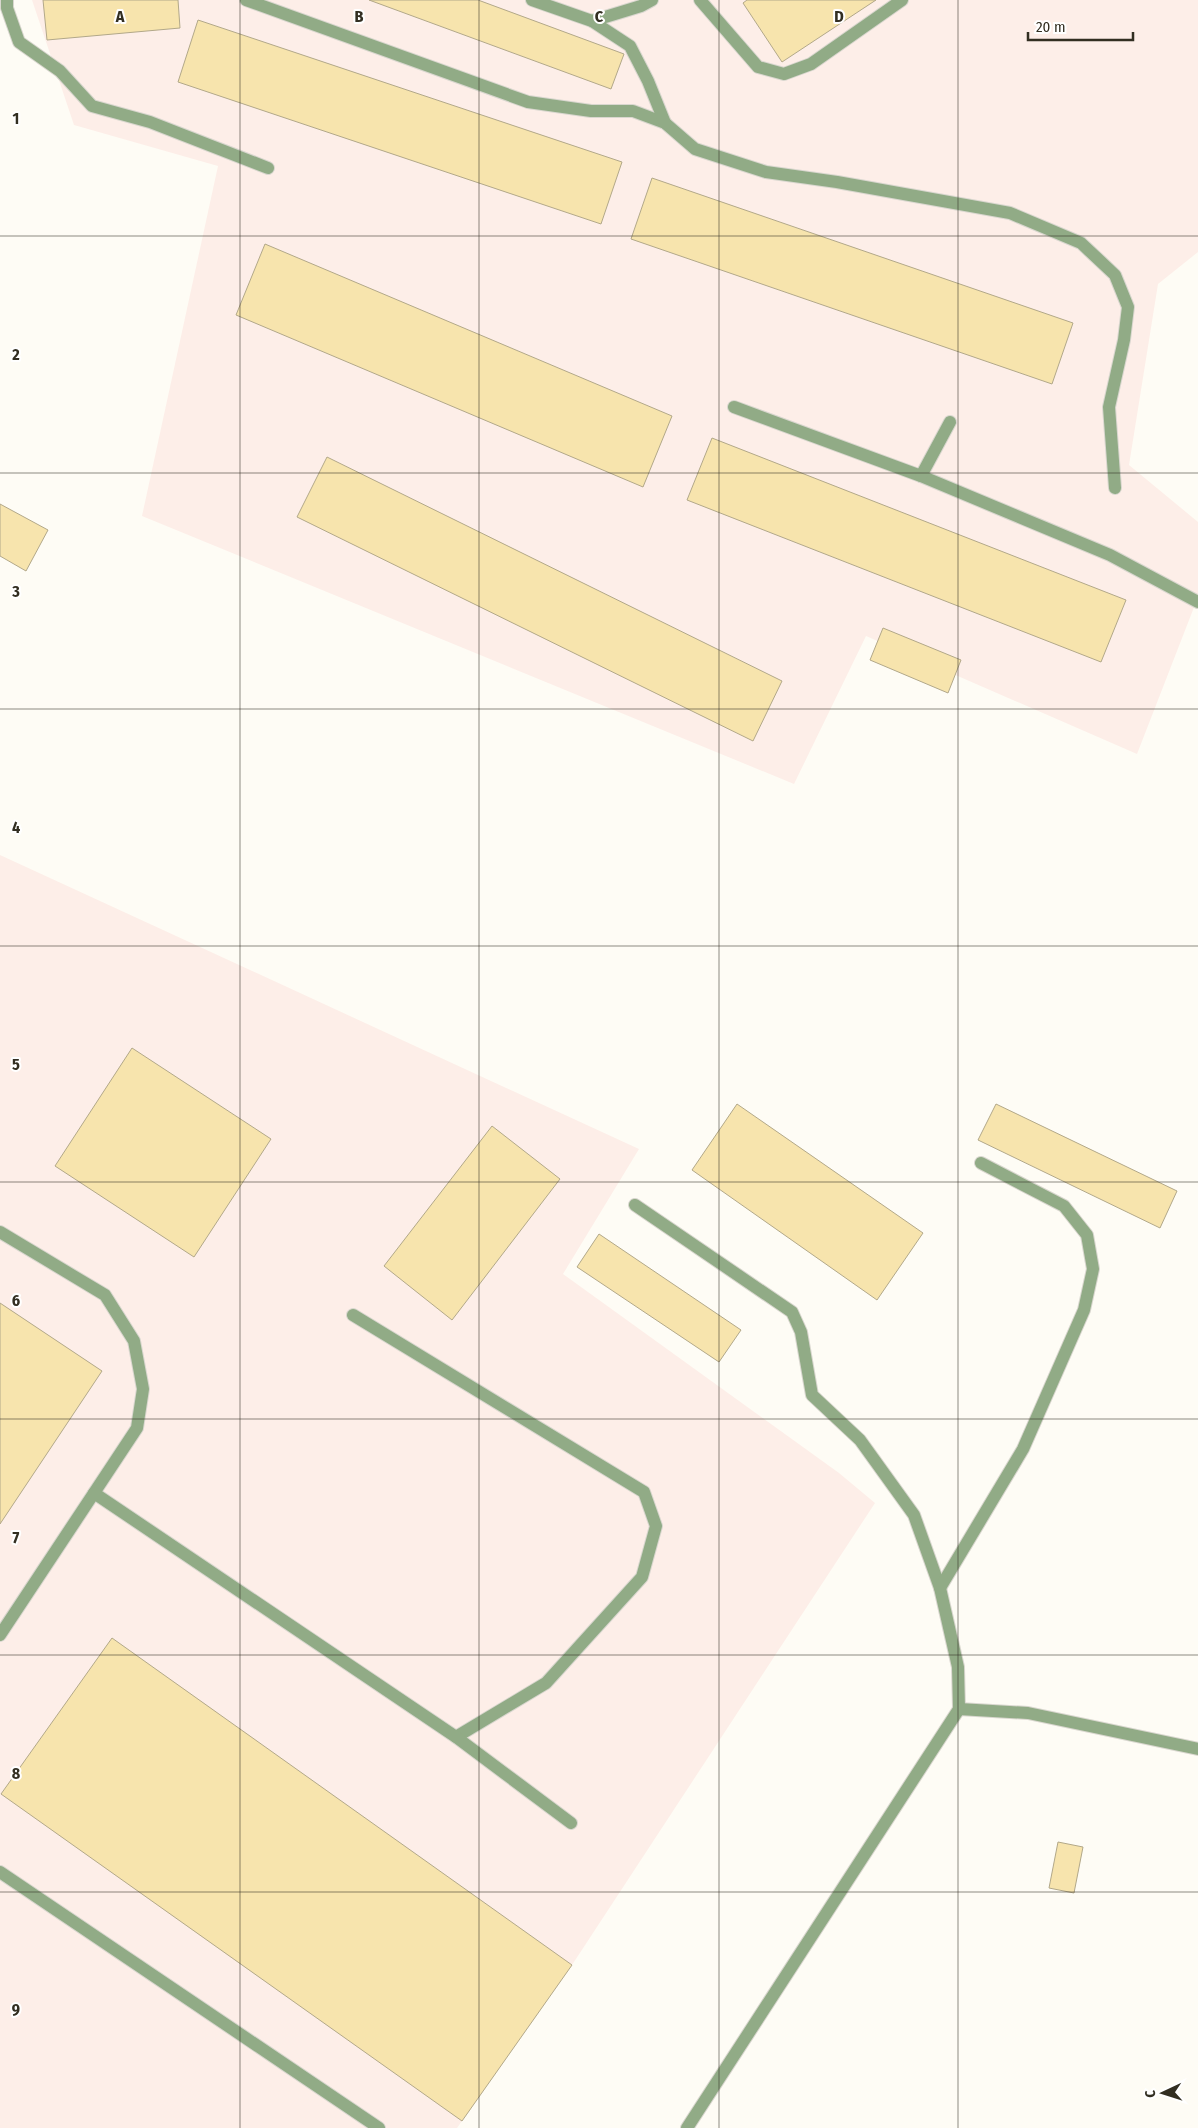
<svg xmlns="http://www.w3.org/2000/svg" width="1198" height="2128" font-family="'Fira Sans Condensed',sans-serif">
	<rect width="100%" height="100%" fill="#fefcf5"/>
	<g fill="#fdeee8">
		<path d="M32,0H1198V252L1158,284L1129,465L1198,522V597L1137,754L866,636L794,784L142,516L218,166L74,125Z"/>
		<path d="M0,855L639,1149L563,1274L839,1473L875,1503L572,1965L457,2128H0Z"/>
	</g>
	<g fill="#f7e4ad" stroke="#b2a889">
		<path d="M43,0H178L180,28L47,40Z"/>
		<path d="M369,0H478L624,54L611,89Z"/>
		<path d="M747,0H876L782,62L743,3Z"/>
		<path d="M198,20L622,162L601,224L178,82Z"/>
		<path d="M652,178L1073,323L1052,384L631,239Z"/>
		<path d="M265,244L672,416L643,487L236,315Z"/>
		<path d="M712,438L1126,600L1101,662L687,500Z"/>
		<path d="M327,457L782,681L753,741L297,517Z"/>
		<path d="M0,504L48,530L26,571L0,556Z"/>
		<path d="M883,628L961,660L948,693L870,660Z"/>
		<path d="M132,1048L271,1139L194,1257L55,1166Z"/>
		<path d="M737,1104L923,1233L877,1300L692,1170Z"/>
		<path d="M996,1104L1177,1191L1160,1228L978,1140Z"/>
		<path d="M492,1126L560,1179L452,1320L384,1266Z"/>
		<path d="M599,1234L741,1330L719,1362L577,1267Z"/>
		<path d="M0,1303L102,1371L0,1524Z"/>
		<path d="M112,1638L572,1965L462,2121L1,1794Z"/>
		<path d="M1058,1842L1083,1847L1074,1893L1049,1888Z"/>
	</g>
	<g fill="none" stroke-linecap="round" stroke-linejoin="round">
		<g stroke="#d9d7cf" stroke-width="14">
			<g id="minor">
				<path d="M7,0V8L19,42L60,71L92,106L150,122L268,168"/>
				<path d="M246,0L528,102L591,111H633L665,123L695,149L766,172L837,182L1010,213L1081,243L1115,275L1128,307L1124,340L1109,407L1115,488"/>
				<path d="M532,0L592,21L630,46L648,81L665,123"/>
				<path d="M700,0L758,67L784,74L811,64L902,0"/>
				<path d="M592,21L641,6L652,0"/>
				<path d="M734,407L921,476L1110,555L1198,602"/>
				<path d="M921,476L950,422"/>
				<path d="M635,1205L792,1312L801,1332L812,1395L860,1440L914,1515L940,1588L958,1667L959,1709L687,2128"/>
				<path d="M0,1232L105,1295L134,1341L143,1389L137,1428L94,1493"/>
				<path d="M353,1315L644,1492L656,1526L642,1577L546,1683L456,1737"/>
				<path d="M940,1588L1023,1449L1084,1310L1093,1269L1087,1235L1064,1206L981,1163"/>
				<path d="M0,1635L94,1493L456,1737L571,1823"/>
				<path d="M959,1709L1028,1713L1198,1749"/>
				<path d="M0,1872L379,2128"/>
			</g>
		</g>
		<use href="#minor" stroke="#91ab86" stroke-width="12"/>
	</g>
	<path fill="none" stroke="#322e21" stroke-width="1" stroke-opacity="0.55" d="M240,0V2128M479,0V2128M719,0V2128M958,0V2128M0,236H1198M0,473H1198M0,709H1198M0,946H1198M0,1182H1198M0,1419H1198M0,1655H1198M0,1892H1198"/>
	<g font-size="16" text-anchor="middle" font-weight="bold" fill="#322e21" stroke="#fff" stroke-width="4" stroke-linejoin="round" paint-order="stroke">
		<text x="120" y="22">A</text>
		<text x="359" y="22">B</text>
		<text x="599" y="22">C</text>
		<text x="839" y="22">D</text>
		<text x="16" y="124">1</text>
		<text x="16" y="360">2</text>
		<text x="16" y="597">3</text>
		<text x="16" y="833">4</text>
		<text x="16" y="1070">5</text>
		<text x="16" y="1306">6</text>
		<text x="16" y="1543">7</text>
		<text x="16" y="1779">8</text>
		<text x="16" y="2015">9</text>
	</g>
	<g transform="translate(1163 2093) rotate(266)" stroke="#ffffff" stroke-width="4" paint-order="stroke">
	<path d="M0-4L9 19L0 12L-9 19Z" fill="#322e21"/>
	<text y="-8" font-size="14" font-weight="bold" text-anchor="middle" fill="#322e21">С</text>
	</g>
	<path d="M1028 32v8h105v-8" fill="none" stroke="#322e21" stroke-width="2.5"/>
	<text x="1036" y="32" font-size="15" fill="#322e21" stroke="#ffffff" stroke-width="4" paint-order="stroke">20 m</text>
</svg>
